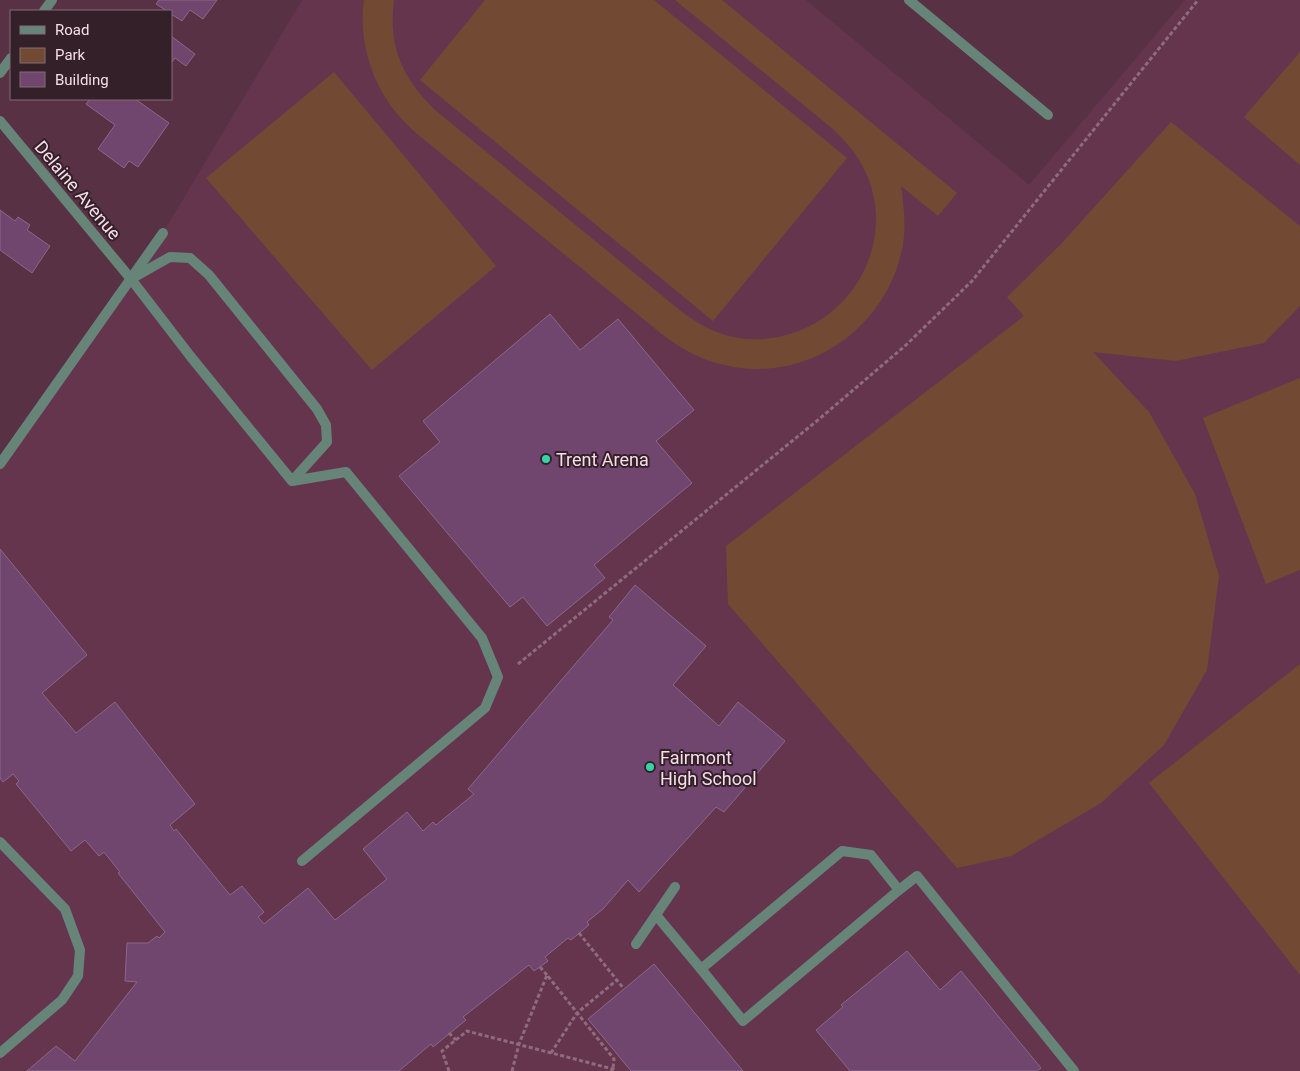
<svg xmlns="http://www.w3.org/2000/svg" width="1300" height="1071" font-family="Roboto,sans-serif">
	<rect width="100%" height="100%" fill="#593145"/>
	<path fill="#65354e" d="M302,0H806L1029,185L1185,0H1300V1071H0V464L163,233Z"/>
	<g fill="#724a34">
		<path d="M364,0H394C388,46 402,78 435,110L682,312C697,323 714,333 733,337C834,356 913,246 858,158C851,147 842,138 833,129L675,0H722L957,193L938,216L901,186C904,208 907,231 901,254C882,332 804,384 724,365C701,360 682,349 663,335L416,133C410,127 404,122 399,116C372,85 358,41 364,0Z"/>
		<path d="M485,0H654L847,158L713,321L420,80Z"/>
		<path d="M1300,52V165L1244,117Z"/>
		<path d="M334,72L496,266L372,370L206,178Z"/>
		<path d="M1171,122L1300,226V306L1264,343L1176,361L1093,352L1149,412L1195,494L1219,576L1207,670L1164,745L1101,803L1011,856L957,868L728,604L726,546L1024,316L1007,297L1061,244Z"/>
		<path d="M1300,378V570L1266,584L1203,418Z"/>
		<path d="M1300,664V975L1149,783Z"/>
	</g>
	<g fill="#71466e" stroke="#8b6788">
		<path d="M159,0H217L203,19L190,10L182,21L171,14V11H167L156,4Z"/>
		<path d="M171,36L195,54L186,66L175,58L171,63Z"/>
		<path d="M90,99H135L169,123L138,167L129,161L124,168L98,149L115,125L86,104Z"/>
		<path d="M0,210L15,221L18,217L30,225L27,230L50,246L32,273L0,250Z"/>
		<path d="M550,314L580,350L618,319L694,410L656,441L692,483L594,565L605,578L547,626L523,597L510,607L399,476L440,442L423,421Z"/>
		<path d="M0,549L87,655L42,693L76,733L115,702L195,804L170,825L174,831L176,829L230,895L242,886L264,912L258,917L264,924L308,888L335,920L387,879L363,849L407,812L423,831L433,822L436,825L474,794L468,789L613,620L609,617L635,585L706,646L673,685L719,726L738,702L785,741L724,812L716,807L639,892L628,880L603,909L587,922L589,925L571,940L568,938L545,957L548,961L534,971L529,965L463,1017L466,1020L433,1047L431,1044L399,1071H27L56,1046L75,1061L137,982L125,981L127,943H148L157,936L159,938L165,932L118,873L120,872L104,852L99,856L85,840L71,851L16,784L19,781L13,774L3,782L0,778Z"/>
		<path d="M907,951L940,990L961,971L1041,1068L1037,1071H850L816,1030L843,1007L841,1005Z"/>
		<path d="M654,964L743,1071H631L588,1019Z"/>
	</g>
	<g fill="none" stroke-linecap="round" stroke-linejoin="round">
		<g stroke="#8f6c7d" stroke-width="3" stroke-dasharray="4 2.5" stroke-linecap="butt">
			<path d="M518,664L818,420L906,345L972,281L1198,0"/>
			<path d="M579,933L624,989"/>
			<path d="M540,967L547,975"/>
			<path d="M449,1033L456,1040"/>
			<path d="M551,1053L577,1013L617,980"/>
			<path d="M449,1071L442,1051L467,1031L613,1069L616,1071"/>
			<path d="M512,1071L519,1044L547,975L614,1059L613,1069L611,1071"/>
		</g>
		<g stroke="#678479" stroke-width="10">
			<path d="M909,0L1048,115"/>
			<path d="M0,464L163,233"/>
			<path d="M292,481L327,442L326,425L317,409L209,275L190,258L170,257L131,279L191,357L292,481L346,472L482,638L498,677L485,708L302,861"/>
			<path d="M0,842L65,909L80,950L78,976L62,1000L0,1053"/>
			<path d="M842,851L871,855L899,890L743,1021L701,969Z"/>
			<path d="M899,890L917,876L1074,1071"/>
			<path d="M656,915L701,969"/>
			<path d="M636,944L675,887"/>
		</g>
		<g stroke="#678479" stroke-width="10">
			<path d="M44,11L52,0"/>
			<path d="M0,73L11,58"/>
			<path d="M0,121L131,279"/>
		</g>
	</g>
	<g fill="#34d4a8" stroke="#332029" stroke-width="2">
		<circle cx="546" cy="459" r="5"/>
		<circle cx="650" cy="767" r="5"/>
	</g>
	<g text-anchor="middle" dominant-baseline="central" stroke-width="4" stroke-linejoin="round" paint-order="stroke">
		<g font-size="18" fill="#f7dde8" stroke="#332029">
			<text transform="translate(78 190) rotate(50)">Delaine Avenue</text>
		</g>
		<g font-size="18" fill="#f7dde8" stroke="#332029" text-anchor="start">
			<text x="556" y="459">Trent Arena</text>
			<text x="660" y="757">Fairmont<tspan x="660" dy="21">High School</tspan></text>
		</g>
	</g>
	<rect x="10" y="10" width="162" height="90" fill="#332029" stroke="#816c75"/>
	<rect x="20" y="26" width="25" height="8" fill="#678479" stroke="#816c75"/>
	<text x="55" y="35" font-size="15" fill="#f7dde8">Road</text>
	<rect x="20" y="48" width="25" height="15" fill="#724a34" stroke="#816c75"/>
	<text x="55" y="60" font-size="15" fill="#f7dde8">Park</text>
	<rect x="20" y="72" width="25" height="15" fill="#71466e" stroke="#816c75"/>
	<text x="55" y="85" font-size="15" fill="#f7dde8">Building</text>
</svg>
